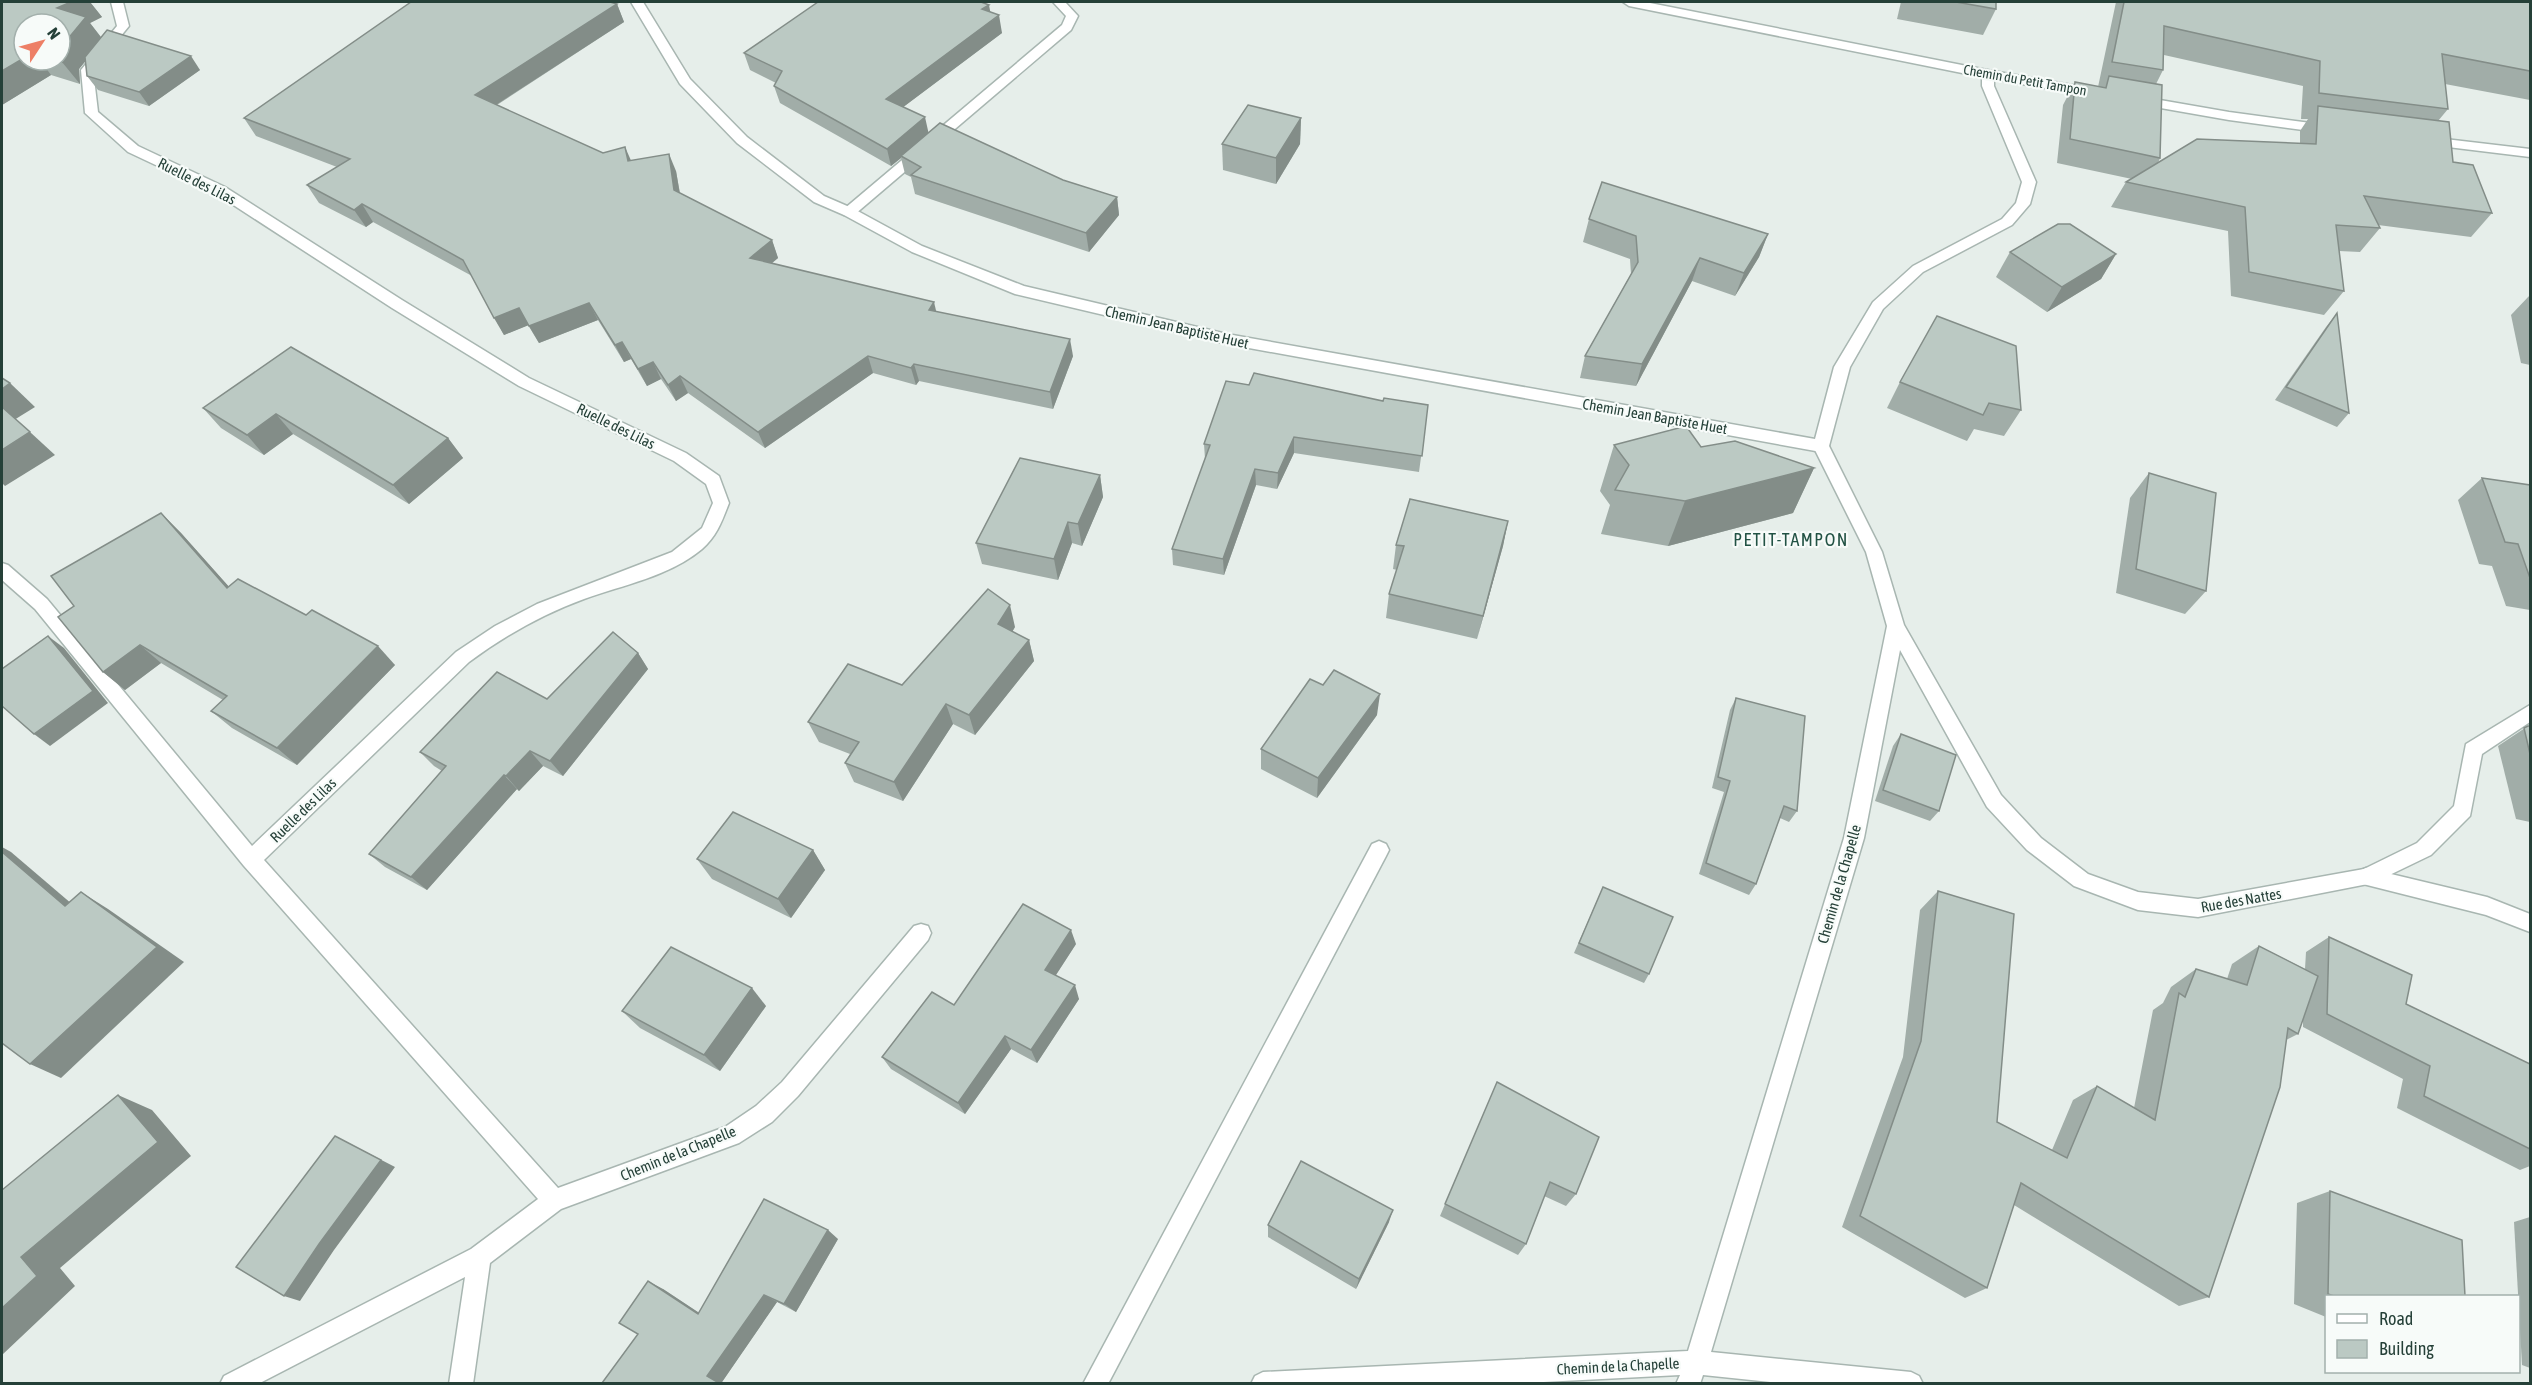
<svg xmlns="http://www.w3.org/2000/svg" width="2532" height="1385" font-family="'Asap Condensed',sans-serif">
	<rect width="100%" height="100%" fill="#e6eeea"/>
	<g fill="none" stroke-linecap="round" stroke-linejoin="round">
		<g stroke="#a8b6b1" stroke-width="3">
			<g id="service">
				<path d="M1379,841L1386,844L1389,850L1386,856L1108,1384H1083L1372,844Z"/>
				<path d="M2366,868L2487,897L2530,914V932L2486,915L2359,883L2356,877L2359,871Z"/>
			</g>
		</g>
		<g stroke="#a8b6b1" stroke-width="3">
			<g id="minor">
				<path d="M111,2H123L129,26L93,70L98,112L138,146L225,187L402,300L529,378L686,453L719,476L729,503C722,521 717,536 702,549C670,576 623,585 584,599C543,614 504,636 469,662L264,860L558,1188L725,1127L756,1106L782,1082L914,926L921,924L928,926L931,933L928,940L798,1096L772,1122L739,1143L561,1209L490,1263L473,1384H449L465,1277L258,1384H220L224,1376L471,1249L538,1199L244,866L35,609L2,580V563L8,565L47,599L252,846L456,652L495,626L537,604L672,552L702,528L713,503L706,484L674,461L519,386L392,308L215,193L128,152L85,113L81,70L117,26Z"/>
				<path d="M1053,2H1065L1078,16L1071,30L854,215H844L842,212L844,209L1062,25L1066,16Z"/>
				<path d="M1623,2H1645L1987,70L1993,74L1987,78L1629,6Z"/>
				<path d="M1821,440L1827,442L1882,552L1904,625L2001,795L2041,838L2088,874L2138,892L2198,899L2364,869L2417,843L2454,806L2466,744L2530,705V722L2482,754L2470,816L2431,855L2373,883L2198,917L2138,910L2074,886L2027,850L1987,807L1900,650L1864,838L1711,1352L1911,1372L1919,1376L1923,1384H1790L1703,1375L1700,1384H1676L1680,1375L1506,1384H1251L1255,1376L1263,1372L1688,1351L1844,838L1887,626L1866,552L1813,446L1815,442Z"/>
			</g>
		</g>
		<g stroke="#a8b6b1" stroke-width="3">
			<g id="tertiary">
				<path d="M631,2H643L690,79L747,137L824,196L854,209L922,246L1024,286L1227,334L1815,439L1834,367L1873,302L1913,266L2002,219L2016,203L2022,182L1982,86V71L1987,70L2095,89L2101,93L2095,97L1994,79V86L2036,182L2030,204L2012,225L1923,272L1883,309L1850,367L1829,446L1827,450L1821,452L1227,344L1015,294L912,252L844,215L814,202L737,143L680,84Z"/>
				<path d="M2137,96L2229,112L2326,125L2333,129L2326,133L2229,120L2132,103L2130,100L2132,97Z"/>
				<path d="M2428,137L2530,149V157L2423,144L2421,141L2423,138Z"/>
			</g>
		</g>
		<use href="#service" fill="#fff" fill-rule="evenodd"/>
		<use href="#minor" fill="#fff" fill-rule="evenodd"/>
		<use href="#tertiary" fill="#fff" fill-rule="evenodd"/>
	</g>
	<g fill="#a1ada8" fill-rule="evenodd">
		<path d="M2,2H90L102,17L90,23L101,37L200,70L149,106L98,90L87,76L85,61L79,69L80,84L51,75L2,105ZM60,24V60H24Z"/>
		<path d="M1901,2H1996V9L1983,35L1897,19Z"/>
		<path d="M2116,2H2530V100L2445,84L2448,109L2438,121L2453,162L2492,213L2471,237L2378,225L2380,228L2360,252L2339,251L2344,291L2324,315L2231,296L2228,231L2111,207L2126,182L2132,179L2057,163L2063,105L2075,82L2098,87ZM2164,55L2303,86L2301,119H2308L2300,131V143L2158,163L2160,158L2156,84L2163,70Z"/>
		<path d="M617,4L624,22L497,105L603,153L631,161L676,171L680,193L772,240L778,258L771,264L937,312L1073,356L1053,409L919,381L916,385L873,373L765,448L688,393L676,401L661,379L647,386L631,359L624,362L598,320L539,343L528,325L504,335L472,276L373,222L366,227L319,203L307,185L337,167L256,136L244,118Z"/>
		<path d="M990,12L1002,33L903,107L928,132L1063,180L1117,197L1119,215L1089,252L915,194L911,177L905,174L901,158L891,166L780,103L774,86L776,83L750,70L744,53Z"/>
		<path d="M1301,118L1300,144L1276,184L1223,170L1222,144Z"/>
		<path d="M1589,219L1768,234L1759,257L1735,296L1692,281L1636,386L1580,378L1585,356L1631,274L1630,259L1583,242Z"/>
		<path d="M2010,252L2116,254L2101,279L2047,312L1996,277Z"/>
		<path d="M2530,295V365L2521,363L2511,315Z"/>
		<path d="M2337,313L2349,413L2337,427L2275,400L2326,327Z"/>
		<path d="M291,347L448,438L463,458L409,504L293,434L264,455L221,428L203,408Z"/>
		<path d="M1900,382L2021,410L2004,436L1974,429L1967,441L1887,408Z"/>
		<path d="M1249,385L1383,401L1428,405L1419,472L1294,453L1277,489L1256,485L1224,575L1173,565L1172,549L1205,459L1204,444Z"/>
		<path d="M1614,445L1701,447L1814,468L1793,513L1668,546L1601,534L1610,505L1600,491Z"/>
		<path d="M2149,473L2206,591L2185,614L2116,593L2130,498Z"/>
		<path d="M1100,475L1103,497L1082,546L1072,543L1058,580L982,564L976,543Z"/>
		<path d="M2482,478L2530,485V610L2506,606L2492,566L2479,564L2458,500Z"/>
		<path d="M161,513L181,533L229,587L395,665L297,765L232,728L211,711L223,700L161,663L125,690L103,672L74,606Z"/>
		<path d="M1508,521L1503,546L1477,639L1386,618L1389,594L1397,570L1393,569L1396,545Z"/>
		<path d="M1015,627L1012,632L1029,640L1034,661L975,735L953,724L903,801L854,782L845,763L850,754L819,742L808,722L902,685Z"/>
		<path d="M638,653L648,669L563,776L543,766L519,791L517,789L427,890L385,867L369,854L442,771L434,766L420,752L547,699Z"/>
		<path d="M1736,698L1797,811L1789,822L1780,818L1756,884L1749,895L1699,874L1724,792L1712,788L1730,710Z"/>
		<path d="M1377,715L1317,798L1261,769V749Z"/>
		<path d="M2528,726H2530V822L2516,819L2498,746Z"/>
		<path d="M1901,734L1939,811L1930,821L1875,801L1893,746Z"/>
		<path d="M813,850L825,870L791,918L712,879L697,859Z"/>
		<path d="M1603,887L1649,974L1644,983L1574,953Z"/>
		<path d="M1938,891L1997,1122L2052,1150L2073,1100L2097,1086L2134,1108L2153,1010L2163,1003L2171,987L2196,969L2227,979L2232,964L2259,946L2305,969L2306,952L2329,937L2406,1004L2530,1064V1166L2520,1170L2397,1108L2403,1079L2303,1027V1018L2298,1034L2286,1040L2209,1297L2179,1306L2014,1205L1987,1288L1965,1298L1842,1227L1903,1057L1920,910Z"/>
		<path d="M1076,944L1056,975L1079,999L1037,1063L1011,1049L965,1114L891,1069L882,1057L954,1005Z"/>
		<path d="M766,1006L720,1071L640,1028L622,1011Z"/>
		<path d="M1497,1082L1576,1194L1566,1206L1544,1196L1526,1244L1518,1255L1440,1216Z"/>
		<path d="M2330,1191L2465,1296H2326V1317L2294,1304L2297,1203Z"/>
		<path d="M2530,1217V1368L2522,1365L2514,1222Z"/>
		<path d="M1389,1222L1356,1289L1268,1237V1225Z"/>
		<path d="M838,1239L796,1312L777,1302L722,1382L724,1383H602L638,1334L663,1289L699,1313Z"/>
	</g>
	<g fill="#838d88">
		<path d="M71,2H90L102,17L90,23L103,40L79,69L80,84L62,62L57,8Z"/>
		<path d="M617,4L624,22L485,112L475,95Z"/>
		<path d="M989,5L992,21L999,15L1002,33L890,117L886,99L982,9Z"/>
		<path d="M191,56L200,70L149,106L139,92Z"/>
		<path d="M24,58V60H40L51,75L2,105V71Z"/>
		<path d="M925,117L929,135L901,156V158L891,166L887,149Z"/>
		<path d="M1301,118L1300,144L1276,184V158Z"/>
		<path d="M625,147L633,165L628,161Z"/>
		<path d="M669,154L676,171L682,207L674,190Z"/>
		<path d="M1117,197L1119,215L1089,252L1086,233Z"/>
		<path d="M362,204L373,222L366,227L354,210Z"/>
		<path d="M1768,234L1759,257L1735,296L1744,273Z"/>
		<path d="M772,240L778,258L756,276L750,258Z"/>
		<path d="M2116,254L2101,279L2047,312L2062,287Z"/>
		<path d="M1700,258L1692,281L1636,386L1642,364Z"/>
		<path d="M934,302L938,319L929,310Z"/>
		<path d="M589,303L598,320L539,343L529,326Z"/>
		<path d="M519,308L529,325L504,335L494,318Z"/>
		<path d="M1070,339L1073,356L1053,409L1050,392Z"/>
		<path d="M622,342L631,359L624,362L615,345Z"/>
		<path d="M868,356L873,373L765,448L758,432Z"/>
		<path d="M653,362L661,379L647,386L638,369Z"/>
		<path d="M914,364L919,381L916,385L911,368Z"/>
		<path d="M680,376L688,393L676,401L668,385Z"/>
		<path d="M10,383L35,407L14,420L2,408V389Z"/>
		<path d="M276,414L293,434L264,455L247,435Z"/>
		<path d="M30,432L55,455L5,486L2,483V450Z"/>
		<path d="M1294,437V453L1277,489L1278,473Z"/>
		<path d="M448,438L463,458L409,504L393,485Z"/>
		<path d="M1814,468L1793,513L1668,546L1685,501Z"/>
		<path d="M1255,469L1256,485L1224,575L1223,559Z"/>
		<path d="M1100,475L1103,497L1082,546L1078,524Z"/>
		<path d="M161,513L181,533L247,607L227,588Z"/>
		<path d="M1508,521L1503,546L1477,639L1483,616Z"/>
		<path d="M1068,522L1072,543L1058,580L1054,559Z"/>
		<path d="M1010,605L1015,627L1004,645L998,624Z"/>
		<path d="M48,636L64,648L108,703L50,746L34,734Z"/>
		<path d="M1029,640L1034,661L975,735L969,715Z"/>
		<path d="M140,645L161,663L125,690L103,672Z"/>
		<path d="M378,646L395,665L297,765L277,748Z"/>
		<path d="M638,653L648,669L563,776L550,761Z"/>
		<path d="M1380,694L1377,715L1317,798L1318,778Z"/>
		<path d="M946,704L953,724L903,801L894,782Z"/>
		<path d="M530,751L543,766L519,791L506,776Z"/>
		<path d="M504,775L517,789L427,890L411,877Z"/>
		<path d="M2,847L11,852L93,922L65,906L2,852Z"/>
		<path d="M813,850L825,870L791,918L778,899Z"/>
		<path d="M81,892L108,909L184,962L61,1078L30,1064Z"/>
		<path d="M1071,930L1076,944L1050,984L1045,970Z"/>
		<path d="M1075,985L1079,999L1037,1063L1031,1050Z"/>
		<path d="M752,988L766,1006L720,1071L704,1055Z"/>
		<path d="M1005,1036L1011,1049L965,1114L958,1103Z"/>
		<path d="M118,1095L152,1110L191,1156L60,1268L75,1286L2,1355V1308L21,1257Z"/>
		<path d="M335,1136L395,1167L334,1250L300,1301L284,1296Z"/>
		<path d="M1393,1210L1389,1222L1356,1289L1359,1279Z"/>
		<path d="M828,1230L838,1239L796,1312L784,1304Z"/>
		<path d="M648,1281L663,1289L713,1322L698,1314Z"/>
		<path d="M764,1295L777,1302L722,1382L724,1383H719L707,1376Z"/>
	</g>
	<g fill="#bbc9c3" stroke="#838d88" stroke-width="1.5">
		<path d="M2,2H71L57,8L86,17L62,46V62L58,60H60V24H24V58L2,71Z"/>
		<path d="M411,2H610L617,4L475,95L603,153L625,147L628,161L669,154L674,190L772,240L750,258L934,302L929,310L1070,339L1050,392L914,364L911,368L868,356L758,432L680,376L668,385L653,362L638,369L622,342L615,345L589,303L529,326L519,308L494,318L463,260L362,204L354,210L307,185L350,159L244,118Z"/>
		<path d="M818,2H981L989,5L982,9L999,15L886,99L925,117L887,149L774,86L782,71L744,53Z"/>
		<path d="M1956,2H1996V9Z"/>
		<path d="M2124,2H2530V71L2442,54L2448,109L2319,93L2320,61L2164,26L2163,70L2112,62Z"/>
		<path d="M107,30L191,56L139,92L87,76L85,57Z"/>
		<path d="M2109,76L2162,85L2160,158L2070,139L2075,82L2106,88Z"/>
		<path d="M1248,105L1301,118L1276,158L1222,144Z"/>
		<path d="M2318,106L2449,122L2453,162L2473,165L2492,213L2364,196L2380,228L2336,225L2344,291L2249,272L2245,207L2126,182L2197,139L2316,144Z"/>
		<path d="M940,123L1063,180L1117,197L1086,233L911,175L921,167L901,156Z"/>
		<path d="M1602,182L1768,234L1744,273L1700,258L1642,364L1585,356L1638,262L1636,236L1589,219Z"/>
		<path d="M2058,224H2070L2116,254L2062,287L2010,252Z"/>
		<path d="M2337,313L2349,413L2286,387Z"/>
		<path d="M1937,316L2016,346L2021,410L1989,403L1983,415L1900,382Z"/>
		<path d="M291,347L448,438L393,485L276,414L247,435L203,408Z"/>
		<path d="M1254,373L1383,401L1384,398L1428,405L1422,456L1294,437L1278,473L1255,469L1223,559L1172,549L1210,445L1204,444L1226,381L1249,385Z"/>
		<path d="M2,378L10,383L2,389Z"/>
		<path d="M2,407L30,432L2,450Z"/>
		<path d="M1686,426L1701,447L1735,441L1814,468L1685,501L1615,490L1629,465L1614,445Z"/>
		<path d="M1020,458L1100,475L1078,524L1068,522L1054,559L976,543Z"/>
		<path d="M2149,473L2216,493L2206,591L2136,569Z"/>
		<path d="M2482,478L2530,485V578L2518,544L2505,542Z"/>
		<path d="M1410,499L1508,521L1483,616L1389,594L1404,546L1396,545Z"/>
		<path d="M161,513L227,588L238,579L306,615L312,610L378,646L277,748L211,711L227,696L140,645L103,672L58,617L74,606L51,576Z"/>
		<path d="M988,589L1010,605L998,624L1029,640L969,715L946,704L894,782L845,763L859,742L808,722L848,664L902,685Z"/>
		<path d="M613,632L638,653L550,761L530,751L506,776L504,775L411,877L369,854L446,766L420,752L497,672L547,699Z"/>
		<path d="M48,636L93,691L34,734L2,706V669Z"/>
		<path d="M1334,670L1380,694L1318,778L1261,749L1310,679L1323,685Z"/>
		<path d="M1736,698L1805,716L1797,811L1784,806L1756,884L1706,863L1730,781L1718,777Z"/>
		<path d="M2528,726H2530V754L2524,728Z"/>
		<path d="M1901,734L1956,755L1939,811L1883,790Z"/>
		<path d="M733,812L813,850L778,899L697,859Z"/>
		<path d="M2,852L65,906L81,892L157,947L30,1064L2,1043Z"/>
		<path d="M1603,887L1673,917L1649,974L1579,943Z"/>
		<path d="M1938,891L2014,914L1997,1122L2067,1158L2097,1086L2155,1120L2179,993L2185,997L2196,969L2247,985L2259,946L2318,976L2298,1034L2288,1028L2280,1087L2209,1297L2021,1183L1987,1288L1860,1216L1921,1041Z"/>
		<path d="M1023,904L1071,930L1045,970L1075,985L1031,1050L1005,1036L958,1103L882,1057L932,992L954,1005Z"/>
		<path d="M2329,937L2412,975L2406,1004L2530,1064V1149L2424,1096L2430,1066L2327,1014Z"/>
		<path d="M671,947L752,988L704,1055L622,1011Z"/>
		<path d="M1497,1082L1599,1137L1576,1194L1550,1182L1526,1244L1445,1204Z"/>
		<path d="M118,1095L158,1142L21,1257L37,1276L2,1308V1190Z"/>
		<path d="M335,1136L381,1160L319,1244L284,1296L236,1267Z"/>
		<path d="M1301,1161L1393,1210L1359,1279L1268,1225Z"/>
		<path d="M2330,1191L2462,1240L2465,1296H2334L2328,1294Z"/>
		<path d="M764,1199L828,1230L784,1304L764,1295L707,1376L719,1383H602L638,1334L619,1323L648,1281L698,1314Z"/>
	</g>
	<g text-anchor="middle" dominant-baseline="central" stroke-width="4.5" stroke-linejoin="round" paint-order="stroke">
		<g font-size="14" fill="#254038" stroke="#f7fbf9">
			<text transform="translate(2025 80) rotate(10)">Chemin du Petit Tampon</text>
		</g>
		<g font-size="15" fill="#254038" stroke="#f7fbf9">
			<text transform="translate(197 181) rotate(27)">Ruelle des Lilas</text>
			<text transform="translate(1177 327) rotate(13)">Chemin Jean Baptiste Huet</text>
			<text transform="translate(1655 416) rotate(10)">Chemin Jean Baptiste Huet</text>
			<text transform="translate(616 426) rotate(26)">Ruelle des Lilas</text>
			<text transform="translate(303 810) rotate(-44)">Ruelle des Lilas</text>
			<text transform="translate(1839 884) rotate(-74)">Chemin de la Chapelle</text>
			<text transform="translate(2241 900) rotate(-10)">Rue des Nattes</text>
			<text transform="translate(678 1153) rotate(-22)">Chemin de la Chapelle</text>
			<text transform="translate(1618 1366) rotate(-3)">Chemin de la Chapelle</text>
		</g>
		<g font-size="18" letter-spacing="1.5" fill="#225244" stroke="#f7fbf9">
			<text x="1791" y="539">PETIT-TAMPON</text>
		</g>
	</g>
	<rect width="2532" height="1385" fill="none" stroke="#254038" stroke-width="6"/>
	<rect x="2325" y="1295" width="195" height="78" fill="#f7fbf9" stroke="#a3b0ac" stroke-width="1.5"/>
	<rect x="2337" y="1314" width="30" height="9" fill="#ffffff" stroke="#a3b0ac" stroke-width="1.5"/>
	<text x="2379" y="1325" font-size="18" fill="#254038">Road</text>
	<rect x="2337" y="1340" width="30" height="18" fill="#bbc9c3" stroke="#a3b0ac" stroke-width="1.5"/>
	<text x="2379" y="1355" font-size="18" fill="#254038">Building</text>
	<g transform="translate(42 42) rotate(54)"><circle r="28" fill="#f7fbf9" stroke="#a3b0ac" stroke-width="1.5"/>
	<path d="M0-4.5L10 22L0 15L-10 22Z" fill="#ed7f66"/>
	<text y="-9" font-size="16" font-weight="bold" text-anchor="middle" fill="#254038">N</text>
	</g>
</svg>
